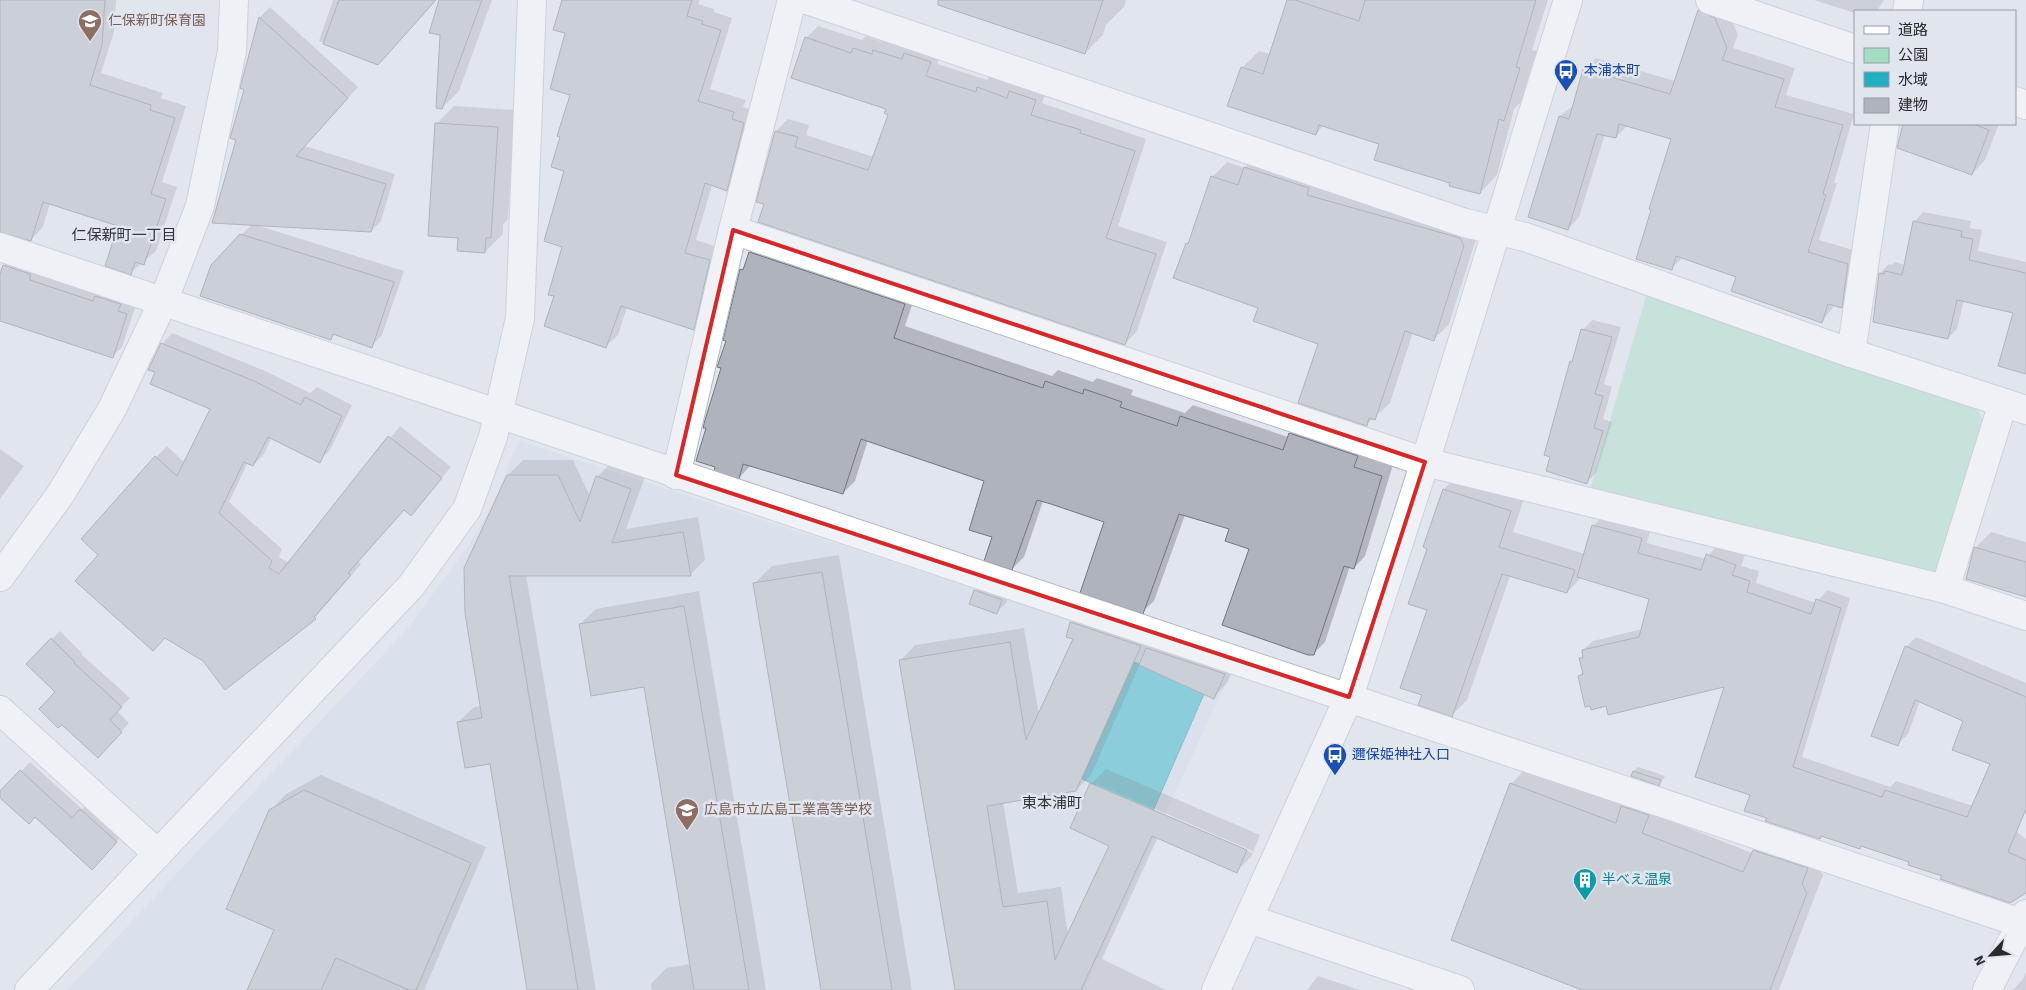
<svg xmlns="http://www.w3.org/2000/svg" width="2026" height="990" font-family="'Source Sans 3','Noto Sans JP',sans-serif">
	<rect width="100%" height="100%" fill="#e1e5ee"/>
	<path fill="#d3daea" d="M519,441L1231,672L1084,990H67L407,629L468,546L491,507Z"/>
	<path fill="#a5ddc2" d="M1646,296L1977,408L1985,425L1940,567L1926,576L1589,493Z"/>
	<path fill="#22afc1" stroke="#248795" d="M1134,662L1204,694L1153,811L1082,779Z"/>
	<g fill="#0003" fill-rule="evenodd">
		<path d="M0,0H116L114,32L101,73L163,93L161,98L186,106L162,182L177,187L156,251L130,273L120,225L50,203L43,227L31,240L0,231Z"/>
		<path d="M333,0H436L378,63L319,41Z"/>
		<path d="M441,0H492L459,91L442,108Z"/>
		<path d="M564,0H700L698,4L714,9V12L732,18L710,89L746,100L743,107L756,111L739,178L726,190L712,185L696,240L721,248L705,317L693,329L627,307L618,335L605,347L556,295L564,246L566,170L572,94Z"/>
		<path d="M976,0H1126L1124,7L1106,25L1103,35L1085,53Z"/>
		<path d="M1288,0H1548L1532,50L1537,51L1521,102L1514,109L1497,175L1480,193L1381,143L1324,125L1316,134L1242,68L1259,51L1270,54Z"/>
		<path d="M1814,0H1884L1877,11H1855V13Z"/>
		<path d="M1709,4L1728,11L1738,35L1733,48L1795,68L1786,95L1854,114L1834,183H1837L1819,240L1860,252L1853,295L1842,307L1835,305L1822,321L1738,276L1683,257L1672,268V138L1628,125L1616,137L1605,134L1579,217L1568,229L1530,217L1560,116L1574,105L1584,70L1596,58L1675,81L1697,16Z"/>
		<path d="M270,7L358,87L305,146L395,174L381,221L371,231L256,225L404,271L382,335L372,346L335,334L330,339L241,235L252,224L237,139L246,89L242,88L260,17Z"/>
		<path d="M818,26L862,40L866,36L883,42L887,38L942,50L937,64L987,80L990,76L1048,88L1042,103L1146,139L1118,226L1167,242L1137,331L1125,344L765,204L776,131L788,119L809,125L806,135L874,157L890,114L887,109L806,38Z"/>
		<path d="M454,106L515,110L508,219L503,225V234L485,252L459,237L436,124Z"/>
		<path d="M1904,124H1999L1985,160L1972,174L1900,135Z"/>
		<path d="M1260,152L1479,230L1449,324L1434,339L1413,332L1390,403L1366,425L1320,343L1260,308L1187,244L1191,239L1212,177L1227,162L1245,168Z"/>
		<path d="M1923,212L1971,221L1970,228L1982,230L1978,251L2026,262V372L2015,312L1964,300L1957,329L1948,338L1874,321L1880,273L1889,264L1892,265L1895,262L1905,265L1914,222Z"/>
		<path d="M761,241L916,293L905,326L1052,376L1058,370L1093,382L1097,378L1133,390L1131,395L1185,413L1193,405L1288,437L1301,422L1393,465L1365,556L1354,568L1350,566L1325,642L1313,654L1250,548L1231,528L1185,515L1154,601L1142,612L1105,521L1043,501L1024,557L1012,569L994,536L986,480L868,440L855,481L843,493L751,465L739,478L723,367L741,270L746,265L750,252Z"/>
		<path d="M14,256L136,305L122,347L112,357L0,319V278L4,265Z"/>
		<path d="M1592,320L1621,327L1604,384L1612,387L1603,419L1612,422L1596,473L1586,483L1571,362L1574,358L1583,330Z"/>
		<path d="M172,333L265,371L310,393L317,387L352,405L330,450L319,461L272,437L264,454L253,465L248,462L229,502L282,549L279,557L289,563L400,426L451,467L411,514L405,509L358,561L361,564L315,618L204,660L100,555L156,457L167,446L185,463L212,408L157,371L162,344Z"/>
		<path d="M0,449L24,466L0,499Z"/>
		<path d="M523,460H573L590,496L597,477L612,462L646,474L626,529L698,517L705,560L690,575H526L596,990H529L491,763L458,722L474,707L481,706L508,475Z"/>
		<path d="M1459,474L1525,496L1513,532L1585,554L1593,526L1603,516L1651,528L1647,543L1706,559L1717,545L1745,555L1741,566L1759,571L1756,583L1816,603L1827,590L1850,598L1802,757L1890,787L1896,781L1973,806L1992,763L1964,720L1920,701L1908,734L1898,744L1906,647L1916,637L2026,683V812L2013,829L2026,839V889L1943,876L1911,861L1862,845L1859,848L1822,835L1819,838L1768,818L1751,794L1726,686L1607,705L1579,676L1583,672L1580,659L1584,655L1583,650L1593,641L1642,629L1651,598L1582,577L1567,592L1510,576L1467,700L1452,715L1423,695L1428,610L1429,548L1444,489Z"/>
		<path d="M1991,532L2026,542V595L1975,548Z"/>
		<path d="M839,555L912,990H823L754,584L772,566Z"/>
		<path d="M984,582L1011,590L1006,603L997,612L975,591Z"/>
		<path d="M699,591L766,990H652L651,984L666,968L691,964L645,685L580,624L596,609Z"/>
		<path d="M1086,609L1155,631L1148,648L1161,635L1238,660L1227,683L1214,697L1140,664L1091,775L1076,790L1003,802L1018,893L1061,887L1068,935L1111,845L1091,784L1106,769L1260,835L1251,857L1237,871L1158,837L1102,959L1166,990H956L901,660L915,645L1024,628L1039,715L1075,638L1071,623ZM1096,784L1253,851L1252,853L1096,787Z"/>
		<path d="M60,631L82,653L81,654L130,698L117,711L129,723L106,748L57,692L28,664Z"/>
		<path d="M30,762L82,809L90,800L125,832L101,859L35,816L0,796V793Z"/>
		<path d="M1527,767L1664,798L1658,816L1752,853L1770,834L1818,866L1823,875L1779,990H1586L1511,784Z"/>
		<path d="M1638,767L1665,776L1663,780L1659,784L1634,771Z"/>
		<path d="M321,775L486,847L424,990H248L275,930L270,811L286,794Z"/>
		<path d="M2026,972V990H2013L2023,979Z"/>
		<path d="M1318,976L1360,990H1307Z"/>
	</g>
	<g fill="#afb4bc" stroke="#72767e">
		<path d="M0,0H105L102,45L90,85L151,105L150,110L175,118L151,194L166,199L144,265L135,262L131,275L105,266L118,226L43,202L31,241L0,232Z"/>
		<path d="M339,0H436L378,65L323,44Z"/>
		<path d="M439,0H482L442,109L436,108L440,35L429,33Z"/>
		<path d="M562,0H692L687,16L703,21L702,24L721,30L698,101L734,112L732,119L744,123L727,191L705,183L685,253L710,260L694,330L621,306L606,348L544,326L554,296L548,295L562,247L544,241L564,171L551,167L560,137L557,136L570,95L550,89L565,33L553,30Z"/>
		<path d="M938,0H1103L1085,54L938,5Z"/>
		<path d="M1287,0H1295L1359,21L1365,0H1536L1516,67L1520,68L1504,121L1499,119L1480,194L1449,186L1450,183L1374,160L1379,144L1319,125L1316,135L1227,106L1241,67L1263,74Z"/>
		<path d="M1698,10L1715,18L1727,48L1722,60L1784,79L1775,107L1843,125L1823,194L1826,195L1808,252L1848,264L1842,308L1828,304L1822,323L1731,291L1736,277L1676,256L1672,270L1636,259L1651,210L1649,209L1671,139L1619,124L1616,138L1597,134L1568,230L1528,217L1559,116L1569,119L1583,69L1670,94Z"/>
		<path d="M259,17L348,98L296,156L386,184L371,232L212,223L236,140L230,138L244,90L240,88Z"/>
		<path d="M805,37L851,53L853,48L872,54L873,50L902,59L904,53L931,62L926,76L976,92L977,87L1007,98L1009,91L1036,100L1031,115L1081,130L1080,133L1135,151L1106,238L1156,254L1125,345L758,222L764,204L756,202L775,131L798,137L795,147L868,170L888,115L884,113L886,109L791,78Z"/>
		<path d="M435,123L498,127L491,238H486L485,253L457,251L458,238L428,236Z"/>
		<path d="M1903,124H1973L1989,130L1972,175L1897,148Z"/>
		<path d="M1244,167L1309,188L1307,195L1460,238L1464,246L1434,341L1405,331L1375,420L1369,418L1367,426L1298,403L1318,344L1253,321L1258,308L1173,278L1186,243L1188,244L1211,176L1238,185Z"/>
		<path d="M1913,221L1962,231L1961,237L1973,239L1969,260L2026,273V374L1998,366L2013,313L1957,300L1948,339L1873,322L1879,273L1884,274L1885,271L1902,275Z"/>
		<path d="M240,234L394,282L372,348L333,334L331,340L200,296L211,265Z"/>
		<path d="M749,252L905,304L894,338L1043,388L1045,381L1083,394L1084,389L1122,402L1120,407L1177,426L1180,416L1283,450L1289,433L1358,456L1354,467L1382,476L1354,569L1344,566L1314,655H1308L1222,625L1249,549L1225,541L1229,529L1179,514L1143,614L1080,593L1104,522L1051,504L1037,500L1012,570L984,561L992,537L969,530L984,481L861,439L843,494L743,464L739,479L714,471L715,467L696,461L706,428H703L705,420L721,368L717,367L726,341L723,340L740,269L743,270Z"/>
		<path d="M3,265L30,274V280L93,301L95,296L121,304L118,311L127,314L113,358L0,321V274Z"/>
		<path d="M1581,329L1612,337L1595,394L1603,396L1594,428L1603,431L1587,484L1546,471L1550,457L1544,455L1570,361L1572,362Z"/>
		<path d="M161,343L254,381L301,405L305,397L342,416L320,463L268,437L253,466L244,462L219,513L272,561L269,568L279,574L388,436L442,478L411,516L404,510L348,573L351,575L314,617L316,619L225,690L203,661L165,638L153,651L75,581L98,555L81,539L155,456L177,476L210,409L150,384L155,372L148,370Z"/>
		<path d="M507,475H558L580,522L596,476L631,489L612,543L683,532L691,576H509L578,990H527L490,764L465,768L457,722L482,718L465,613L464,568Z"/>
		<path d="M1443,489L1511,511L1499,547L1575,570L1567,593L1502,574L1452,717L1418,705L1422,695L1400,688L1427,610L1408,604L1427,549L1423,547Z"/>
		<path d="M1592,525L1642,538L1638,553L1701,570L1706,554L1736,565L1732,575L1750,581L1747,592L1811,614L1816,599L1841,608L1793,767L1882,797L1885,790L1967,817L1990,764L1952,750L1963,721L1915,700L1898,746L1871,736L1905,646L2026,697V809L2008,852L2026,860V893L2010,903L1940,879L1942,876L1908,865L1909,862L1861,846L1860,849L1821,836L1820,839L1765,821L1767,818L1744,811L1750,795L1695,777L1724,687L1608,715L1606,706L1591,710L1590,706L1585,707L1578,676L1583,674L1579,658H1583L1582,650L1639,637L1649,599L1577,577Z"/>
		<path d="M1974,547L2026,562V597L1966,579Z"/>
		<path d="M822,572L892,990H821L753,583Z"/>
		<path d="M974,590L1002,600L997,614L969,604Z"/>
		<path d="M684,606L749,990H694L644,687L591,696L579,624Z"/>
		<path d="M1070,622L1141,646L1076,791L987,806L1003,907L1047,901L1055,960L1109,846L1070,828L1090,783L1247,850L1237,873L1152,836L1081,990H955L899,660L1010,642L1026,740L1073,639L1066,637Z"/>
		<path d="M51,638L75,662L74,663L122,707L110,720L122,732L98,758L62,725L58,728L39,709L55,692L26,664Z"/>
		<path d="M1146,648L1225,674L1214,699L1139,665Z"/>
		<path d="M20,770L72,818L80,809L117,842L92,870L35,817L29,824L0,798V791Z"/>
		<path d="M1633,771L1661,780L1659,786L1631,776Z"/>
		<path d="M1510,783L1616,823L1621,806L1649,815L1642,833L1743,872L1753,850L1808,868L1802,884L1807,893L1770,990H1582L1451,940Z"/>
		<path d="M304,790L471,863L416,990H409L336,958L321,990H247L274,930L226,909L269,810Z"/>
	</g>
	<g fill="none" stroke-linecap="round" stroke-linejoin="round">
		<g stroke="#b3b7c0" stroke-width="30">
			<g id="street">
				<path d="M807,0L1465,223L1525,237L1851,353L2026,410"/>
				<path d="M1710,0L1855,49"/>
				<path d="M1907,11L1909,0"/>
				<path d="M2015,101L2026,105"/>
				<path d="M733,230L1425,462L1945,589L2026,616"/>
				<path d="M0,247C673,476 1348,697 2021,923"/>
				<path d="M1851,353L1885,124"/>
				<path d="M676,475L733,230L792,0"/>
				<path d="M0,577L60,495L112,409L163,302L200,206L232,51L234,0"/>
				<path d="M1945,589L2003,403"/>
				<path d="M0,710L158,854"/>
				<path d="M1249,919L1460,990"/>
				<path d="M29,990L411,586L467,509L493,437L520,318L532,0"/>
				<path d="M1216,990L1349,697L1425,462L1568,0"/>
				<path d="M1987,990L2026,914"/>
			</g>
		</g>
		<use href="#street" stroke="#fff" stroke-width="28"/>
	</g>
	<path d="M0 0H2026V990H0ZM733,230L1425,462L1349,697L676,475Z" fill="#e1e5ee" fill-opacity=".55" fill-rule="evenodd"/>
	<path fill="none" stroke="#d62828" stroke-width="4" stroke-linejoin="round" d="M733,230L1425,462L1349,697L676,475Z"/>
	<defs>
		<g id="school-pin" transform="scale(1.25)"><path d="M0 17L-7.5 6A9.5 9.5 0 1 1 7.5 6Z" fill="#8d6e63" stroke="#e1e5ee"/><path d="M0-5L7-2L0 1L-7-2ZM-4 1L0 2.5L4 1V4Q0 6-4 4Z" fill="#fff"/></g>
		<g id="bus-pin" transform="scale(1.25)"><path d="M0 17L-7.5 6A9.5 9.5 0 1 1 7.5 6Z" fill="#1a4fb4" stroke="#e1e5ee"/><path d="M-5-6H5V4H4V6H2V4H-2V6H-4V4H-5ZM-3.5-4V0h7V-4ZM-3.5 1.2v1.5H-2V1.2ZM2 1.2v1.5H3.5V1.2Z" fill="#fff"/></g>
		<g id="building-pin" transform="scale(1.25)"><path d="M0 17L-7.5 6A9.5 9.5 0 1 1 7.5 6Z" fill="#0f9aa8" stroke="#e1e5ee"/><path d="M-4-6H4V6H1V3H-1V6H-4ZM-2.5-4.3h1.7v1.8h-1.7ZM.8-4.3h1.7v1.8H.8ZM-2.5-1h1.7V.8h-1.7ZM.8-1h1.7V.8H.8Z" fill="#fff"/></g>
	</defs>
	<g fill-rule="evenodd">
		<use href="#school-pin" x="90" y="21"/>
		<use href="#bus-pin" x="1566" y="71"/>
		<use href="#bus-pin" x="1335" y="755"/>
		<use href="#school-pin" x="687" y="810"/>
		<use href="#building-pin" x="1585" y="880"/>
	</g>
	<g text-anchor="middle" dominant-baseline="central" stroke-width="5" stroke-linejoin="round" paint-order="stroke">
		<g font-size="14" fill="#785e54" stroke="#e1e5ee" text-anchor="start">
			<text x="108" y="21">仁保新町保育園</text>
			<text x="704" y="810">広島市立広島工業高等学校</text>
		</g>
		<g font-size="14" fill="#164399" stroke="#e1e5ee" text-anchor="start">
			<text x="1584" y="71">本浦本町</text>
			<text x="1352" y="755">邇保姫神社入口</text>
		</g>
		<g font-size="14" fill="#0d838f" stroke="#e1e5ee" text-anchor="start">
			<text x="1602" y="880">半べえ温泉</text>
		</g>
		<g font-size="15" fill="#30333a" stroke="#e1e5ee">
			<text x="124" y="235">仁保新町一丁目</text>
			<text x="1052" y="803">東本浦町</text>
		</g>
	</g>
	<rect x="1854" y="10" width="162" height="115" fill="#e1e5ee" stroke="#979ba1"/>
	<rect x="1864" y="26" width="25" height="8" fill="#ffffff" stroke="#979ba1"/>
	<text x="1898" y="35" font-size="15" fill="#292b2e">道路</text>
	<rect x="1864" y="48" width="25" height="15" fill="#a5ddc2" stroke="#979ba1"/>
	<text x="1898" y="60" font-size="15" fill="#292b2e">公園</text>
	<rect x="1864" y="72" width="25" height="15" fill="#22afc1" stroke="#979ba1"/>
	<text x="1898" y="85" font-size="15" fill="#292b2e">水域</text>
	<rect x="1864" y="98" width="25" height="15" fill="#afb4bc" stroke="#979ba1"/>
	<text x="1898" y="110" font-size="15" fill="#292b2e">建物</text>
	<g transform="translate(1991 955) rotate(244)" stroke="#e1e5ee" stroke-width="4" paint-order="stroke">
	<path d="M0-4L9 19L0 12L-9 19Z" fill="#292b2e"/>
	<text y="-8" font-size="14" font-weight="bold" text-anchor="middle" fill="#292b2e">N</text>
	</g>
</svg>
